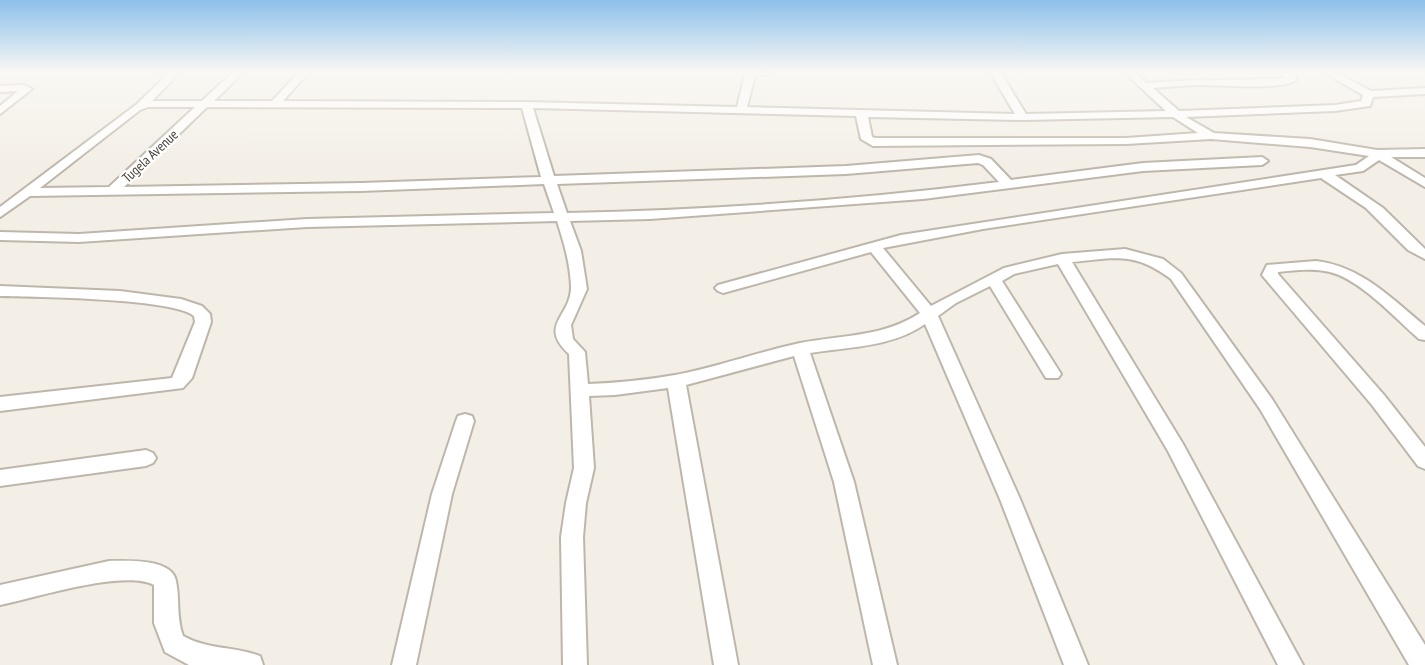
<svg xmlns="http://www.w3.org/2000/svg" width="1425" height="665" font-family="'PT Sans Narrow',sans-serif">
	<rect width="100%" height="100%" fill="#f3efe7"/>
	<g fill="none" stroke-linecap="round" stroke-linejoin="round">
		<g stroke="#beb6aa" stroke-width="4">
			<g id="minor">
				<path d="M170,72H180L152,101H202L233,72H244L214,101H272L299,72H309L283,101L527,102L737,107L745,75L741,72H775L770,75H755L747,107L1015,114L990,72H1000L1026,114L1166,111L1124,72H1135L1147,83C1193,79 1239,81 1285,78L1278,72H1289L1297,79C1287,91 1218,85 1200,85C1185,85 1169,87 1153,88L1179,111L1335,105L1361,101L1363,95L1323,72H1335L1371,91L1425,88V94L1373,97L1370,106L1335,111L1186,117L1214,133L1310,139L1377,150L1425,149V157H1391L1425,178V187L1379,160L1363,171L1335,175L1383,208L1425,249V259L1408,250L1366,208L1321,178L983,229L883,248L931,306L1004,268L1062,254L1125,249L1163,259L1181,273L1272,399L1425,645V665H1409L1260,409L1171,279C1134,251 1115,258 1072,262L1183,444L1303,665H1278L1168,451L1058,264L1014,274L1002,281L1061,374L1058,378H1046L990,286L956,303L938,316L1020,499L1088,665H1064L1000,499L925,324C893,347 848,347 810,353L854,482L897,665H873L834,482L794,356L686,385L738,665H714L668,388L615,395L589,396L594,468L586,503L583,537L587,665H563L561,537L566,503L574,468L569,354C537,325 572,316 571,286C570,263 564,243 557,221L307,227L79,242L0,240V232L79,234L307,219L554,213L544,184L361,191L30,196L0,217V207L137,104ZM148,107H195L109,187L40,188L140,110ZM207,107L522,108L541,177L361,183L124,187ZM533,108L856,116L861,139L873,146L1126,144L1211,139L1310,147L1369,156L1356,165L901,235L718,285L715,288L718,291L723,293L871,252L920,313C884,337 842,335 800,343C758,352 717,367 675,375C646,380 617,383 588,384L585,352L573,339L571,325L587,289L581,251L570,221L650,219L923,199L1143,171L1262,165L1268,161L1262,157L1143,163L1011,180L991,159L979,155L846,166L554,176ZM868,117L1023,120L1173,117L1198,133L1126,138H875L872,137ZM978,163L983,165L999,182C856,200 711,210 567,213L557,184L846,174Z"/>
				<path d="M24,85L32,89L0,114V106L18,91L0,92V86Z"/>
				<path d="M1316,261C1361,266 1392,299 1425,326V340L1419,339C1395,318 1361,280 1330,272C1313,268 1295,270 1278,272V274L1384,395L1425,447V469L1418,466L1372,405L1262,275L1267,265Z"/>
				<path d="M0,286L120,291L181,299L202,306L210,314L211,322L192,378L183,388L0,411V397L172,378L195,322L194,316C173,298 34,297 0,296Z"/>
				<path d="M465,414L472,416L474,421L452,494L416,665H392L432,494L456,421L458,416Z"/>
				<path d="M146,450L153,453L156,458L153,463L146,466L0,486V470Z"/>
				<path d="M109,561C126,561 172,558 176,581C180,600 176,617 183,636C208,650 234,646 260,656L263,665H189L165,652L154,623V585C124,569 35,598 0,605V585Z"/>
			</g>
		</g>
		<use href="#minor" fill="#fff" fill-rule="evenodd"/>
	</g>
	<linearGradient id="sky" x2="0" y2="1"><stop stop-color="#8dc0ea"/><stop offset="0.44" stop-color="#faf8f4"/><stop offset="1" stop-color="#faf8f4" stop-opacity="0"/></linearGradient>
	<rect width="1425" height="165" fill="url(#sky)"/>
	<g text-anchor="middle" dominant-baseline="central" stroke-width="4.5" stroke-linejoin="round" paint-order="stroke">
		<g font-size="14" fill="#453f36" stroke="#fff">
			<text transform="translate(150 156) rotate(-43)">Tugela Avenue</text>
		</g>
	</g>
</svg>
